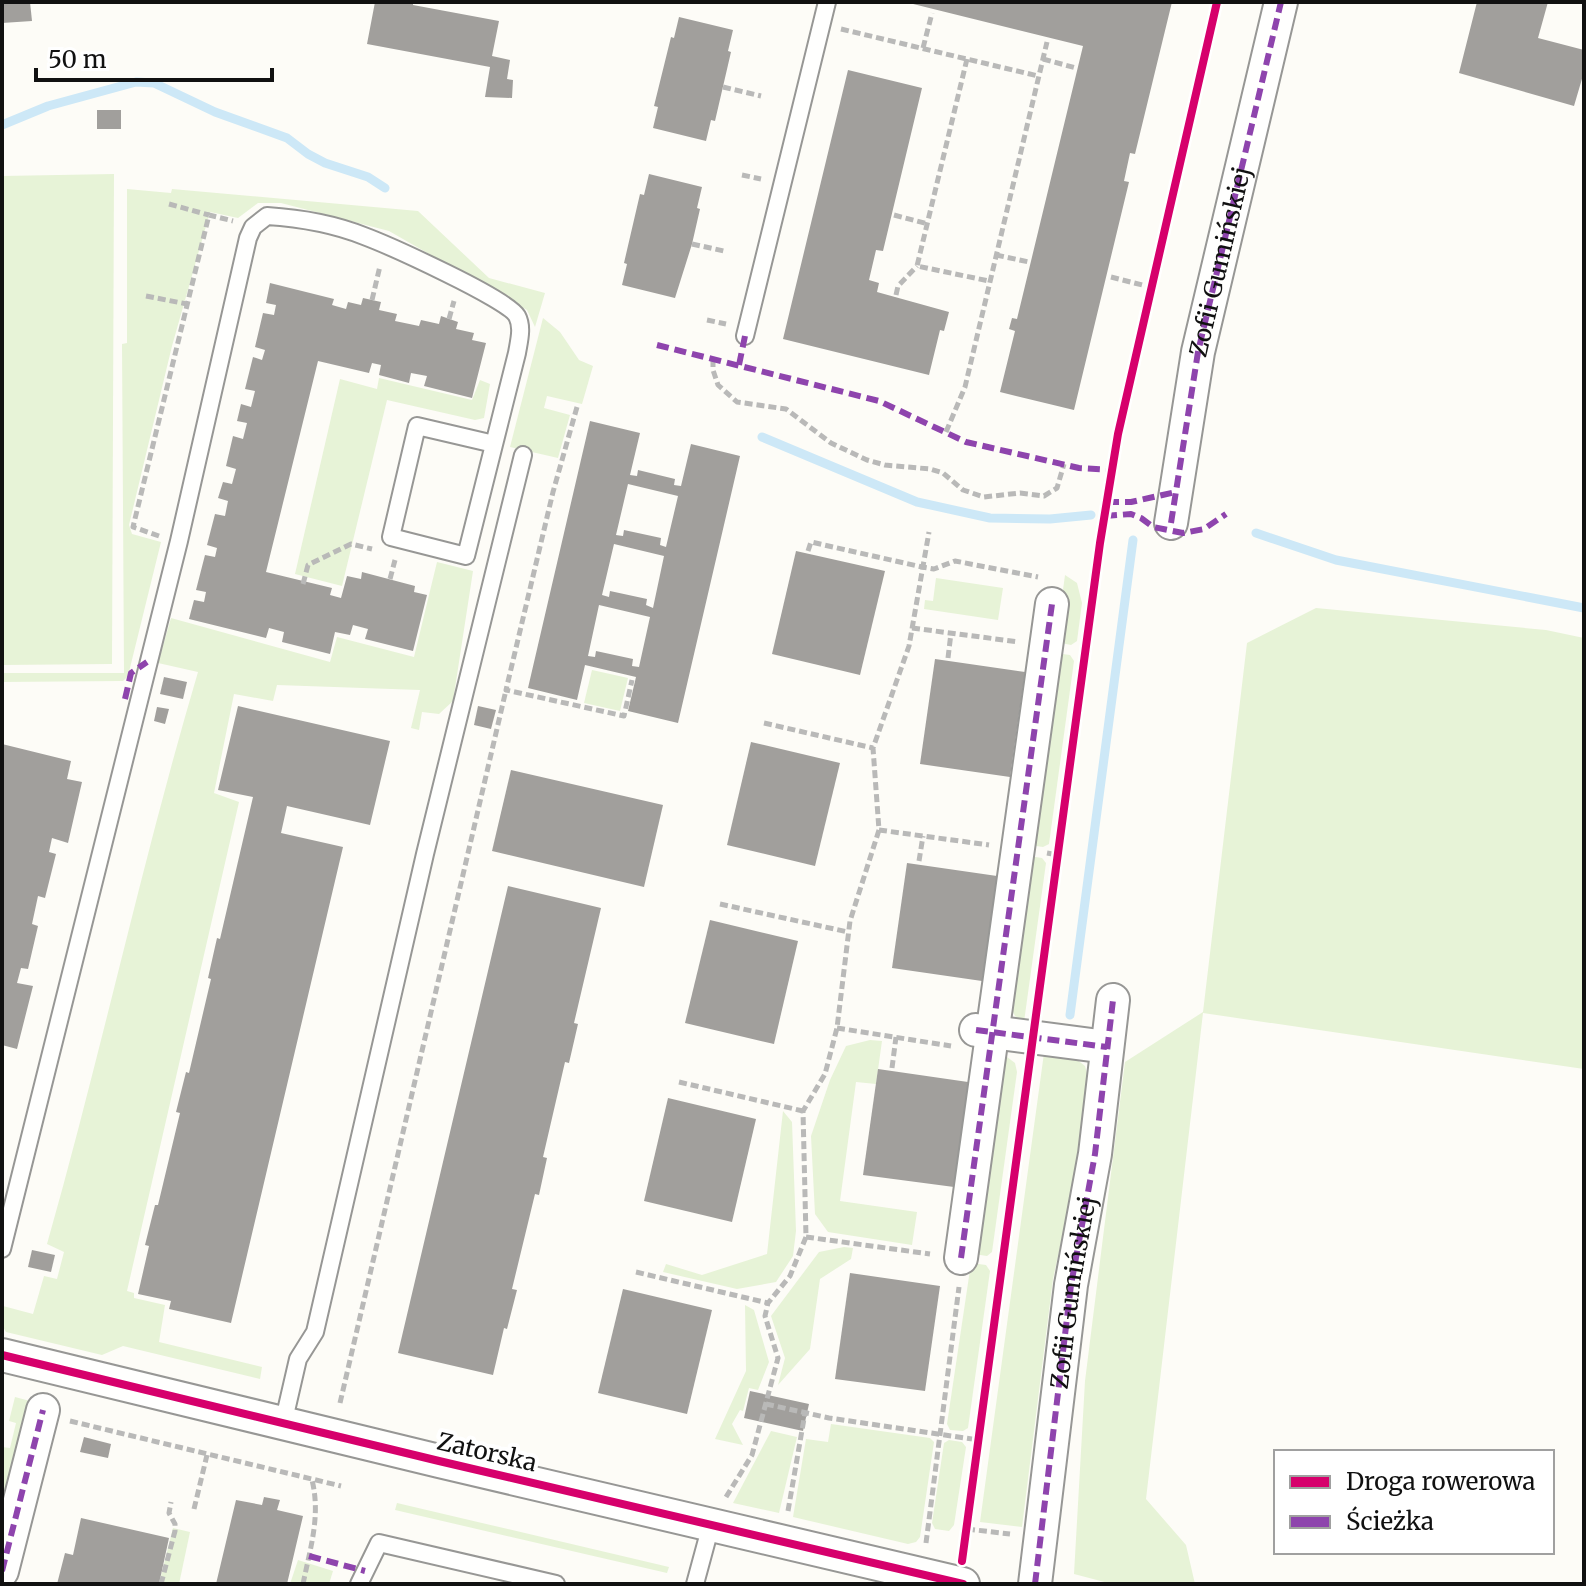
<svg xmlns="http://www.w3.org/2000/svg" width="1586" height="1586" font-family="Merriweather,serif">
	<rect width="100%" height="100%" fill="#fdfcf7"/>
	<g fill="#e7f3d7">
		<path d="M114,174L112,664L2,665V176Z"/>
		<path d="M127,189L171,193L172,189L418,211L489,278L545,293L535,327L527,310L389,231L281,203H258L238,218L210,212L172,346L129,525L132,534L161,542L128,676L123,681L2,682V673H124L122,344L127,343Z"/>
		<path d="M543,318L560,332L579,360L593,366L582,404L547,396L544,408L570,415L558,458L510,447Z"/>
		<path d="M379,378L472,400L480,380L490,384L484,418L475,420L387,400L342,586L295,574L340,379L377,389Z"/>
		<path d="M437,562L473,571L453,701L439,714L422,712L419,730L411,728L420,690L277,685L273,701L234,694L214,793L239,802L127,1291L134,1293V1298L165,1305L159,1342L262,1367L260,1379L123,1346L102,1355L6,1332L2,1325L3,1306L33,1314L44,1276L57,1279L64,1252L47,1244C101,1054 142,861 198,672L158,663L171,618L330,662L337,637L414,657Z"/>
		<path d="M1065,575L1077,583L1082,603L1077,641L1071,645L1056,642Z"/>
		<path d="M936,578L1003,588L998,620L924,609L925,600L933,601Z"/>
		<path d="M1316,608L1546,630L1584,638V1069L1203,1013L1146,1499L1186,1545L1195,1584H1112L1074,1574L1085,1381L1125,1062L1203,1012L1247,643Z"/>
		<path d="M1055,653L1070,655L1074,661L1049,844L1043,847L1029,845Z"/>
		<path d="M592,670L628,678L620,711L584,703Z"/>
		<path d="M1029,856L1042,858L1046,863L1024,1022L1015,1016L1010,1006Z"/>
		<path d="M870,1040L882,1041L876,1084L856,1082L840,1201L917,1212L912,1245L828,1232L815,1214L811,1136L830,1080L846,1046Z"/>
		<path d="M1044,1053L1076,1059L1085,1066L1089,1080L1081,1150L1053,1279L1022,1527L980,1522Z"/>
		<path d="M1007,1057L1015,1063L1017,1072L992,1252L987,1256L974,1254L1003,1060Z"/>
		<path d="M783,1111L792,1122L796,1231L793,1256L776,1282L737,1289L663,1272L666,1264L702,1275L767,1254Z"/>
		<path d="M844,1247L853,1248L851,1259L820,1279L810,1349L778,1385L785,1358L771,1316L819,1252Z"/>
		<path d="M971,1263L986,1265L990,1271L968,1428L963,1431L950,1430L947,1424Z"/>
		<path d="M745,1305L754,1310L769,1362L758,1390L749,1388L743,1411L740,1410L732,1424L743,1445L715,1439L746,1371Z"/>
		<path d="M15,1397L30,1401L2,1515V1447L10,1448L16,1423L9,1421Z"/>
		<path d="M831,1424L930,1438L934,1442L920,1537L916,1542L908,1544L793,1517L806,1439L828,1442Z"/>
		<path d="M771,1431L797,1437L779,1513L733,1503Z"/>
		<path d="M949,1440L962,1442L966,1447L954,1525L949,1531L935,1529L932,1523L944,1443Z"/>
		<path d="M397,1503L669,1567L667,1573L395,1510Z"/>
		<path d="M173,1528L190,1532L179,1584H159Z"/>
		<path d="M298,1560L333,1571L329,1584H290Z"/>
	</g>
	<g fill="none" stroke-linecap="round" stroke-linejoin="round">
		<g stroke="#cde8f7" stroke-width="9">
			<path d="M2,125L48,106L136,82L154,83L215,112L287,138L308,154L325,163L368,177L385,188"/>
			<path d="M762,437L917,502L990,518L1050,519L1091,515"/>
			<path d="M1256,533L1336,560L1584,608"/>
			<path d="M1070,1015L1133,540"/>
		</g>
	</g>
	<g fill="#a19f9c" fill-rule="evenodd">
		<path d="M2,2H30L32,21L2,23Z"/>
		<path d="M375,2H413V5L499,21L492,56L510,60L507,79L513,80L512,98L485,97L490,67L367,44Z"/>
		<path d="M905,2H1172L1135,154L1130,153L1124,181L1129,182L1074,410L1000,392L1015,331L1009,329L1012,318L1017,319L1083,46Z"/>
		<path d="M1477,2H1548L1538,38L1584,50V72L1574,106L1459,73Z"/>
		<path d="M679,17L733,30L728,51L731,52L715,121L711,120L706,141L653,128L658,107L654,106L671,37L674,38Z"/>
		<path d="M848,70L922,88L883,251L876,250L869,280L879,283L877,292L949,312L944,331L940,330L929,375L783,339Z"/>
		<rect x="97" y="110" width="24" height="19"/>
		<path d="M649,174L702,187L697,208L700,209L692,244L675,298L622,285L627,264L624,263L640,194L644,195Z"/>
		<path d="M270,283L334,299L332,305L346,309L348,302L361,305L363,298L381,302L379,310L397,314L395,321L419,326L421,320L439,324L441,316L458,322L456,329L474,333L472,340L486,343L472,398L424,386L427,376L411,373L409,383L379,375L381,365L372,363L369,373L318,361L266,572L332,588L330,595L341,598L347,576L361,579L362,572L415,586L414,592L427,595L413,651L365,639L368,629L353,625L350,635L335,632L330,654L282,642L284,632L269,628L266,638L189,619L194,600L204,602L206,592L196,590L205,555L215,557L217,548L207,545L215,514L225,516L228,501L218,498L223,482L232,484L236,469L226,466L233,436L243,439L247,423L237,421L241,404L251,407L255,391L245,389L253,357L262,360L265,350L255,347L263,313L274,315L276,305L266,303Z"/>
		<path d="M590,421L640,433L630,475L637,476L638,470L675,479L674,485L681,486L691,444L740,456L678,723L628,711L636,677L585,665L577,700L528,688ZM628,484L678,496L666,547L660,545L661,538L624,530L623,536L616,535ZM614,544L664,556L653,608L646,605L647,599L610,591L609,597L602,595ZM599,605L650,617L639,667L632,666L633,659L596,651L595,657L588,656Z"/>
		<path d="M796,551L885,571L860,675L772,654Z"/>
		<path d="M935,659L1025,672L1010,777L920,764Z"/>
		<path d="M164,677L187,682L183,699L160,694Z"/>
		<path d="M238,706L390,741L370,825L287,806L281,833L343,847L231,1323L169,1309L171,1301L138,1294L149,1246L145,1245L155,1205H158L180,1113L176,1112L186,1072L189,1073L211,979L208,978L217,938L220,939L253,797L218,790Z"/>
		<path d="M478,706L496,710L491,729L474,725Z"/>
		<path d="M157,707L169,709L165,724L154,721Z"/>
		<path d="M751,742L840,763L815,866L727,845Z"/>
		<path d="M2,744L71,761L67,779L82,782L68,843L52,838L49,852L56,854L45,898L38,896L32,924L38,926L28,969L21,968L17,983L33,986L17,1049L2,1045Z"/>
		<path d="M511,770L663,805L644,887L492,851Z"/>
		<path d="M907,863L997,876L982,981L892,968Z"/>
		<path d="M508,886L601,908L574,1023L578,1024L569,1063L565,1062L543,1157L547,1158L539,1195L535,1194L512,1289L517,1290L507,1329L504,1328L493,1375L398,1353Z"/>
		<path d="M710,920L798,941L774,1044L685,1023Z"/>
		<path d="M878,1069L968,1082L954,1187L863,1175Z"/>
		<path d="M668,1098L756,1119L732,1222L644,1201Z"/>
		<path d="M32,1250L55,1255L51,1272L28,1267Z"/>
		<path d="M850,1273L940,1286L925,1391L835,1379Z"/>
		<path d="M623,1289L712,1310L687,1414L598,1393Z"/>
		<path d="M750,1391L809,1404L803,1431L744,1418Z"/>
		<path d="M84,1437L111,1444L108,1458L80,1452Z"/>
		<path d="M264,1497L280,1500L277,1510L303,1516L287,1584H216L236,1500L262,1505Z"/>
		<path d="M81,1518L169,1538L159,1584H57L65,1553L73,1555Z"/>
	</g>
	<g fill="none" stroke-linecap="round" stroke-linejoin="round">
		<g stroke="#979795" stroke-width="20">
			<g id="lane">
				<path d="M745,336L827,2"/>
				<path d="M2,1249L179,541L248,238L253,227L267,216C298,218 334,224 364,236C388,245 508,299 517,316C523,327 519,341 517,353L466,556L391,537L417,426L494,444"/>
				<path d="M283,1424L298,1359L315,1332L425,854L523,455"/>
				<path d="M359,1584L379,1543L556,1584"/>
				<path d="M695,1584L711,1525"/>
			</g>
		</g>
		<g stroke="#979795" stroke-width="36">
			<g id="street">
				<path id="s1" d="M1171,523L1198,352L1281,2"/>
				<path d="M976,1030L1107,1047"/>
				<path d="M961,1258L1052,604"/>
				<path d="M2,1355L439,1461L963,1584"/>
				<path d="M2,1571L43,1410"/>
				<path id="s2" d="M1035,1584L1071,1285L1095,1154L1113,1000"/>
			</g>
		</g>
		<g stroke="#b9b9b8" stroke-width="5" stroke-dasharray="8 4" stroke-linecap="butt">
			<path d="M841,29L1038,76"/>
			<path d="M923,48L932,13"/>
			<path d="M967,59L917,266L989,281"/>
			<path d="M1043,59L1076,68"/>
			<path d="M723,87L761,96"/>
			<path d="M742,175L761,179"/>
			<path d="M169,204L209,215"/>
			<path d="M894,215L928,224"/>
			<path d="M692,244L724,251"/>
			<path d="M996,255L1029,262"/>
			<path d="M1111,277L1150,287"/>
			<path d="M896,295L898,286L917,266"/>
			<path d="M146,296L187,304"/>
			<path d="M372,300L380,266"/>
			<path d="M449,319L454,301"/>
			<path d="M707,320L726,324"/>
			<path d="M713,359V370L718,385L737,402L786,409L831,443L867,460L885,465L930,469L943,473L963,490L984,497L1020,493L1044,496L1057,488L1064,464"/>
			<path d="M577,407L553,492L506,690L624,716L632,680"/>
			<path d="M946,432L965,387L1047,42"/>
			<path d="M159,536L133,527L209,215L233,221"/>
			<path d="M808,551L811,542L922,567L934,569L955,561L1038,577"/>
			<path d="M390,579L395,560"/>
			<path d="M303,584L308,565L351,544L372,549"/>
			<path d="M912,628L1019,642"/>
			<path d="M948,658L951,633"/>
			<path d="M764,723L873,748"/>
			<path d="M879,830L989,845"/>
			<path d="M1047,853L1058,855"/>
			<path d="M919,861L923,836"/>
			<path d="M720,904L848,932"/>
			<path d="M837,1028L951,1046"/>
			<path d="M892,1068L896,1037"/>
			<path d="M679,1082L803,1111"/>
			<path d="M806,1237L930,1254"/>
			<path d="M636,1272L768,1303"/>
			<path d="M340,1403L506,690"/>
			<path d="M766,1404L829,1418L979,1440"/>
			<path d="M70,1421L341,1486"/>
			<path d="M726,1497L752,1455L778,1358L765,1316L768,1303L790,1276L806,1237L803,1111L825,1074L837,1028L850,921L879,830L873,748L909,646L929,532"/>
			<path d="M194,1509L207,1455"/>
			<path d="M788,1511L805,1413"/>
			<path d="M967,1529L1010,1534"/>
			<path d="M926,1543L959,1287"/>
			<path d="M161,1584L175,1531V1524L169,1513L171,1502"/>
			<path d="M303,1584C310,1549 321,1516 312,1480"/>
		</g>
		<use href="#lane" stroke="#fffffe" stroke-width="16"/>
		<use href="#street" stroke="#fffffe" stroke-width="32"/>
		<g stroke="#8e44ad" stroke-width="6" stroke-dasharray="12 6" stroke-linecap="butt">
			<path d="M657,345L879,401L966,442L1079,468L1112,470"/>
			<path d="M739,365L745,336"/>
			<path d="M1107,502H1131L1176,492"/>
			<path d="M1105,516L1131,514L1141,518L1153,527L1183,533L1204,529L1226,514"/>
			<path d="M1171,523L1198,352L1281,2"/>
			<path d="M125,699L131,673L147,662"/>
			<path d="M976,1030L1107,1047"/>
			<path d="M961,1258L1052,604"/>
			<path d="M309,1556L365,1571"/>
			<path d="M2,1571L43,1410"/>
			<path d="M1035,1584L1071,1285L1095,1154L1113,1000"/>
		</g>
		<g stroke="#fff" stroke-width="13">
			<g id="cycleway">
				<path d="M2,1355L439,1461L963,1584"/>
				<path d="M962,1561L1100,543L1118,434L1217,2"/>
			</g>
		</g>
		<use href="#cycleway" stroke="#d6006c" stroke-width="8"/>
	</g>
	<g text-anchor="middle" dominant-baseline="central" stroke-width="8" stroke-linejoin="round" paint-order="stroke">
		<g font-size="24" fill="#111" stroke="#fff">
			<text stroke="none"><textPath href="#s1" startOffset="266">Zofii Gumińskiej</textPath></text>
			<text stroke="none"><textPath href="#s2" startOffset="294">Zofii Gumińskiej</textPath></text>
			<text transform="translate(487 1452) rotate(13)">Zatorska</text>
		</g>
	</g>
	<rect width="1586" height="1586" fill="none" stroke="#111111" stroke-width="8"/>
	<rect x="1274" y="1450" width="280" height="104" fill="#ffffff" stroke="#a0a0a0" stroke-width="2"/>
	<rect x="1290" y="1476" width="40" height="12" fill="#d6006c" stroke="#a0a0a0" stroke-width="2"/>
	<text x="1346" y="1490" font-size="24" fill="#111111">Droga rowerowa</text>
	<rect x="1290" y="1516" width="40" height="12" fill="#8e44ad" stroke="#a0a0a0" stroke-width="2"/>
	<text x="1346" y="1530" font-size="24" fill="#111111">Ścieżka</text>
	<path d="M36 68v12h236v-12" fill="none" stroke="#111111" stroke-width="4"/>
	<text x="48" y="68" font-size="24" fill="#111111" stroke="#ffffff" stroke-width="6" paint-order="stroke">50 m</text>
</svg>
